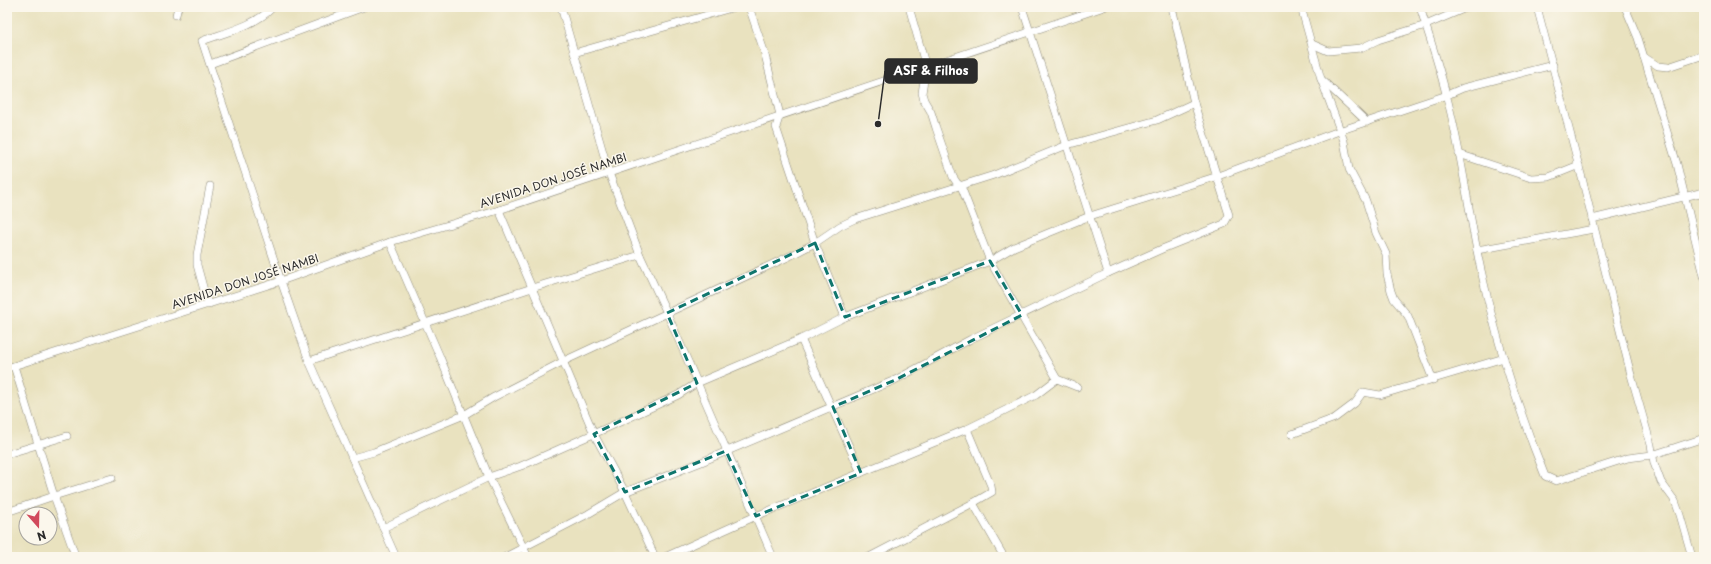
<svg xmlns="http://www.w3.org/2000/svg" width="1711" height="564" font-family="'Playpen Sans',sans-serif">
	<rect width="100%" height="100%" fill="#fbf7ec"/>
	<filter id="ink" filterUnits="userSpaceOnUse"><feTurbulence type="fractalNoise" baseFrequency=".025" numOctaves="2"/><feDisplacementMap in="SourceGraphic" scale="8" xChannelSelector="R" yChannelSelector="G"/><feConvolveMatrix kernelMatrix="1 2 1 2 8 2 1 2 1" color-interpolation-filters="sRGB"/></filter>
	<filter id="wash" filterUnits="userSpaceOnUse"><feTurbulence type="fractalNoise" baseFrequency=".012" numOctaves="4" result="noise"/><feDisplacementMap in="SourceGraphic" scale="16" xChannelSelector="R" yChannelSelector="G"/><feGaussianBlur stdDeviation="0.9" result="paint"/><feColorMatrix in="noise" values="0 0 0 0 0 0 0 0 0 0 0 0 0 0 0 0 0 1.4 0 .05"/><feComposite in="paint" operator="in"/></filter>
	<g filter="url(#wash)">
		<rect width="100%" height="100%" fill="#e9e2bf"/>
	</g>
	<g filter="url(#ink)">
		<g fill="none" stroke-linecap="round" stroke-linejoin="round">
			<g stroke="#8a8675" stroke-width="8">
				<g id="minor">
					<path d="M273,7C255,26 226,32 202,41L281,281L309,361L396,557"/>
					<path d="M561,7L609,173L640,255L667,313L773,557"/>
					<path d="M749,7L764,51L780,115L776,127L815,243L845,317"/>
					<path d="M909,7L926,67L922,93L924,100L931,112L936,128L953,177L957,183L961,186L990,261L1057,379L1077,387"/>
					<path d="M1022,7L1108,273"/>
					<path d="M1301,7L1321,79L1344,141L1349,169L1366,201L1376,233L1386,254L1387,274L1391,291L1394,299L1408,316L1433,380"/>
					<path d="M1420,7C1429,36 1439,65 1446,94C1462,152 1468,212 1481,270C1496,340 1518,409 1545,476L1556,481L1628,458L1652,455L1704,438"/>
					<path d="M1537,7L1582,178L1631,375L1651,445L1654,463L1661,482L1675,501L1680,515L1692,557"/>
					<path d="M1625,7L1638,38L1677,164L1704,276"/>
					<path d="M176,15L178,7"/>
					<path d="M1312,44L1328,51L1361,48L1378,40L1426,25L1468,7"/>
					<path d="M574,53L735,7"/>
					<path d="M1644,57L1658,66L1668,67L1704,55"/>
					<path d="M210,64L364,7"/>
					<path d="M1321,79L1367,122"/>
					<path d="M1459,154L1531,178L1549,177L1579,165"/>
					<path d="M499,210L594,434L625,492L655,557"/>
					<path d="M1592,219L1704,192"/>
					<path d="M390,242L440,357L489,477L528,557"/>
					<path d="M1477,250L1594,229"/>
					<path d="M208,305L197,265V255L210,186"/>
					<path d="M801,339L861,473"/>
					<path d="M309,361L532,288L640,255"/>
					<path d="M14,366L54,496L75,555"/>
					<path d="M7,368L281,281L390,242L499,210L1104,7"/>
					<path d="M1292,434L1335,418L1355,403L1363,392L1380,395L1504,358"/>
					<path d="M7,454L67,436"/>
					<path d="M352,458L374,452L464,415L494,397L564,361L790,256L815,243L840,226L855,219L994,175L1067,145L1157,120L1194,103"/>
					<path d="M973,503L1004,557"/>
					<path d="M7,512L54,496L112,478"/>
					<path d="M383,528L489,477L521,466L609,427L678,395L697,383L801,339L845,317L990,261L1014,247L1090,216L1218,176L1339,131L1447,95L1463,88L1553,65"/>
					<path d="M505,557L588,514L625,492L699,463L895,380L971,339L1108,273L1162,249L1224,224L1229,215L1194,103L1172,7"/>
					<path d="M665,557L756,516L967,429L1036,395L1057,379"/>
					<path d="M869,557L973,503L992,492L991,486L967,429"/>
				</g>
			</g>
			<use href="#minor" stroke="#fff" stroke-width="7"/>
		</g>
	</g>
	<path fill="none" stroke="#0f766e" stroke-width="3" stroke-dasharray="8 5" stroke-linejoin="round" d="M815,243L845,317L990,261L1022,315L895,380L833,407L861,473L756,516L726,451L625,492L594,434L697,383L667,313Z"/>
	<g text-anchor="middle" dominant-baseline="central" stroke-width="3" stroke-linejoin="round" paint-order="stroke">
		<g font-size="11" fill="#2b2b2b" stroke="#fbf7ec">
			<text transform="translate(553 180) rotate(-18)">AVENIDA DON JOSÉ NAMBI</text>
			<text transform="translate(245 281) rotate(-18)">AVENIDA DON JOSÉ NAMBI</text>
		</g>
	</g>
	<path fill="none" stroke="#2b2b2b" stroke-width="1.5" d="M878 124L885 71"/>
	<circle fill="#2b2b2b" stroke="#fbf7ec" stroke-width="1.5" cx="878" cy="124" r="4"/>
	<rect fill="#2b2b2b" stroke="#2b2b2b" stroke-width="1.5" x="885" y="59" width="92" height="24" rx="4"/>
	<g font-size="12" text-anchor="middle" font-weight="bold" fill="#fff">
		<text x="931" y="75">ASF &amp; Filhos</text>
	</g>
	<rect width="1711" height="564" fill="none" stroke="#fbf7ec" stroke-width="24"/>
	<g transform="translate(38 526) rotate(160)"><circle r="19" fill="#fbf7ec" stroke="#a8a59f"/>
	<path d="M0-3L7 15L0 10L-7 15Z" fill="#d1495b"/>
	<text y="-6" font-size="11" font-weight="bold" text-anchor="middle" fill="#2b2b2b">N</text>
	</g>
</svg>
